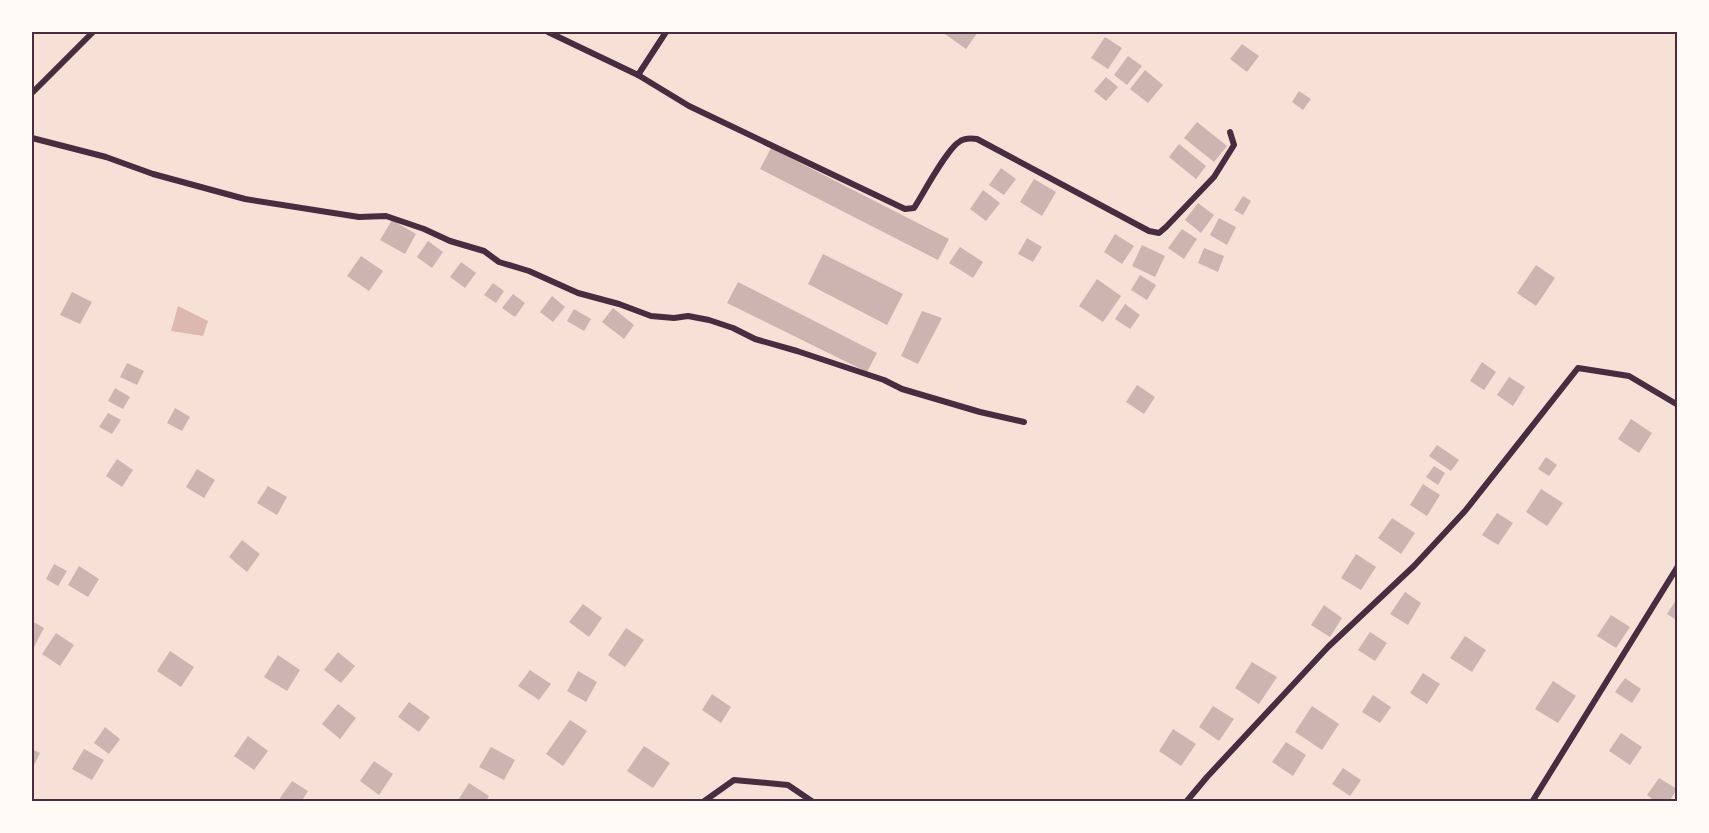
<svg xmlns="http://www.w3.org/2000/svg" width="1709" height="833" font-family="'Exo 2',sans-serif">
	<rect width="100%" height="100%" fill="#f7e1d7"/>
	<path fill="#dcb8b0" d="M178,306L208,321L203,336L171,331Z"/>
	<g fill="#ccb4b1">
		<path d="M947,32H978L966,49L945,34Z"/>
		<path d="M1105,37L1122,48L1108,69L1091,58Z"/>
		<path d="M1242,44L1259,56L1247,72L1230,59Z"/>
		<path d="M1128,56L1142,66L1127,85L1114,75Z"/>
		<path d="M1145,70L1163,85L1148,103L1130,89Z"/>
		<path d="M1106,77L1118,87L1106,101L1094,91Z"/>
		<path d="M1299,91L1311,99L1303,110L1292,102Z"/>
		<path d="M1197,122L1227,146L1214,162L1184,138Z"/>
		<path d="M1179,144L1206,166L1196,179L1169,157Z"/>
		<path d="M771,148L949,239L938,260L760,169Z"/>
		<path d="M1001,168L1016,179L1004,195L989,185Z"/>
		<path d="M1034,179L1056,192L1042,216L1020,202Z"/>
		<path d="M983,190L1000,203L986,221L970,209Z"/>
		<path d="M1243,196L1251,201L1243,215L1234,210Z"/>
		<path d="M1198,203L1214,215L1201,233L1185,220Z"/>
		<path d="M1219,218L1236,227L1227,245L1210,235Z"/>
		<path d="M392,220L416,234L405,254L380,240Z"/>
		<path d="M1182,229L1197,239L1184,259L1168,248Z"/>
		<path d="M1115,234L1134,246L1122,264L1104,252Z"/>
		<path d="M1027,238L1042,247L1033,262L1018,254Z"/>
		<path d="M428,241L443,252L432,268L417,257Z"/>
		<path d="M1142,245L1165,256L1155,277L1132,266Z"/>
		<path d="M960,247L983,262L973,278L949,263Z"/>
		<path d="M1204,248L1224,256L1218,272L1198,263Z"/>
		<path d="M823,254L903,294L887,325L808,284Z"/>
		<path d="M361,256L383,271L369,291L347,276Z"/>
		<path d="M461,262L476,273L465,288L450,277Z"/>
		<path d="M1536,265L1555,278L1536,306L1517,293Z"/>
		<path d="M1140,275L1156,285L1147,300L1131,290Z"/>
		<path d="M1097,279L1121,296L1103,322L1079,306Z"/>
		<path d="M738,282L877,353L867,372L727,303Z"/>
		<path d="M493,283L504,291L496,303L484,295Z"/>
		<path d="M72,292L92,302L80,324L60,315Z"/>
		<path d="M513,294L525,303L515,317L502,308Z"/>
		<path d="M552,296L565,307L553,322L540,312Z"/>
		<path d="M1125,304L1140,315L1130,329L1115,319Z"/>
		<path d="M613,308L634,325L624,339L602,322Z"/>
		<path d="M574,309L591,319L584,331L567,321Z"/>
		<path d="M922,311L942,318L918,364L901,356Z"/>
		<path d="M1482,362L1496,372L1484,390L1470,381Z"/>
		<path d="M127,363L144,371L137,385L120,377Z"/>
		<path d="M1509,377L1525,387L1513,406L1497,395Z"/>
		<path d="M1137,385L1155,397L1144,414L1126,402Z"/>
		<path d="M115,388L130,397L123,409L108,401Z"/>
		<path d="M175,408L190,417L182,431L167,423Z"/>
		<path d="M108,413L121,420L112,434L99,427Z"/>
		<path d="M1631,419L1652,433L1639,453L1618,439Z"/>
		<path d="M1437,445L1459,460L1451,471L1429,456Z"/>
		<path d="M1546,457L1557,465L1549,476L1538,469Z"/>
		<path d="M117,459L133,470L122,487L106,476Z"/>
		<path d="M1434,466L1445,473L1438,485L1426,477Z"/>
		<path d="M197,469L215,480L204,498L186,487Z"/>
		<path d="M1423,484L1440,495L1427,516L1410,505Z"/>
		<path d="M268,486L287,497L277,515L257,503Z"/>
		<path d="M1541,489L1563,503L1547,526L1526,512Z"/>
		<path d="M1497,513L1513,523L1498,545L1482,535Z"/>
		<path d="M1392,518L1415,533L1401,554L1378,538Z"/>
		<path d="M242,540L260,554L247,572L229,557Z"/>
		<path d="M1356,554L1376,567L1361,590L1341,578Z"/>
		<path d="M54,564L67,571L58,586L46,579Z"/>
		<path d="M79,566L99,579L88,597L68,585Z"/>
		<path d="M1405,592L1421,603L1408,625L1390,614Z"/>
		<path d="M1678,597V621L1667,614Z"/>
		<path d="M583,604L602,618L589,637L569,622Z"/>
		<path d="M1324,605L1342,618L1330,637L1311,625Z"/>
		<path d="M1611,615L1630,627L1616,648L1597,636Z"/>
		<path d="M32,621L44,628L34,647L32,645Z"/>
		<path d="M626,628L644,640L625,667L608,655Z"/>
		<path d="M1370,632L1387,643L1375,661L1358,650Z"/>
		<path d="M56,633L74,645L60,666L42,654Z"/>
		<path d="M1465,636L1486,650L1472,672L1450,658Z"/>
		<path d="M170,651L194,667L181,687L157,671Z"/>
		<path d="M338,652L355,666L341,683L324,670Z"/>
		<path d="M278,655L300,670L287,691L264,677Z"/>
		<path d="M1252,662L1277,677L1259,704L1235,688Z"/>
		<path d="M530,670L551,684L539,700L518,686Z"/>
		<path d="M578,671L597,682L586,702L567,691Z"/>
		<path d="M1423,673L1440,684L1427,704L1410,693Z"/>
		<path d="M1625,678L1641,689L1632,703L1615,692Z"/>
		<path d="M1553,681L1576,696L1558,723L1535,709Z"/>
		<path d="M712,694L731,707L721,723L702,710Z"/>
		<path d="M1373,695L1391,707L1380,723L1362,712Z"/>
		<path d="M409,702L430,717L419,732L398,717Z"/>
		<path d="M338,704L356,718L340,739L322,724Z"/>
		<path d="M1213,706L1234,719L1219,741L1199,727Z"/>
		<path d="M1312,706L1339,724L1322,750L1295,732Z"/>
		<path d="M570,720L587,731L563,766L546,754Z"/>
		<path d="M105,727L120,739L109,754L94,743Z"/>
		<path d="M1173,729L1196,744L1181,766L1159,751Z"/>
		<path d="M1621,733L1642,747L1630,765L1609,751Z"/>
		<path d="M248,736L268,751L254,770L234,756Z"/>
		<path d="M1286,742L1306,755L1293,776L1272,762Z"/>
		<path d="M644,746L670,763L653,788L627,771Z"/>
		<path d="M491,747L515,760L504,780L479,767Z"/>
		<path d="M32,749L40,753L32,769Z"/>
		<path d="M84,749L104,760L92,780L72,769Z"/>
		<path d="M374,761L393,774L379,795L360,781Z"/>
		<path d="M1343,768L1361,780L1350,796L1332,784Z"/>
		<path d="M1659,778L1677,789L1669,802H1656L1647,795Z"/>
		<path d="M292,781L308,791L301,802H284L280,798Z"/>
		<path d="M469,783L489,796L486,802H457Z"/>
	</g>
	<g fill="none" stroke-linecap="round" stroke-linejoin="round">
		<g stroke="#4a2c40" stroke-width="6">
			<path d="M548,32L638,75L689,106L905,209L914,208C923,194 947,149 959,142C964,138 970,138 977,139L1149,231L1159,233L1166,227L1214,177L1234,145L1230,132"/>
			<path d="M638,75L666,32"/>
			<path d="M32,93L93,32"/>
			<path d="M32,138L106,157L153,174L245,199L359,217L386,216L424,229L450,241L484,251L499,262L529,271L578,293L619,304L651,316L674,318L688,316L709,320L733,328L755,339L797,351L884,380L902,389L980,412L1024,422"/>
			<path d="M703,802L734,780L788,785L813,802"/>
			<path d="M1186,802L1207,777L1328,647L1414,566L1465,511L1578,368L1629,376L1678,405"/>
			<path d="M1532,802L1678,566"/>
		</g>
	</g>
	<rect width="1709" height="833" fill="none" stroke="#fffaf5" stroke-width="66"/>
	<rect x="33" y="33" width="1643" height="767" fill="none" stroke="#4a2c40" stroke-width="2"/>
</svg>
